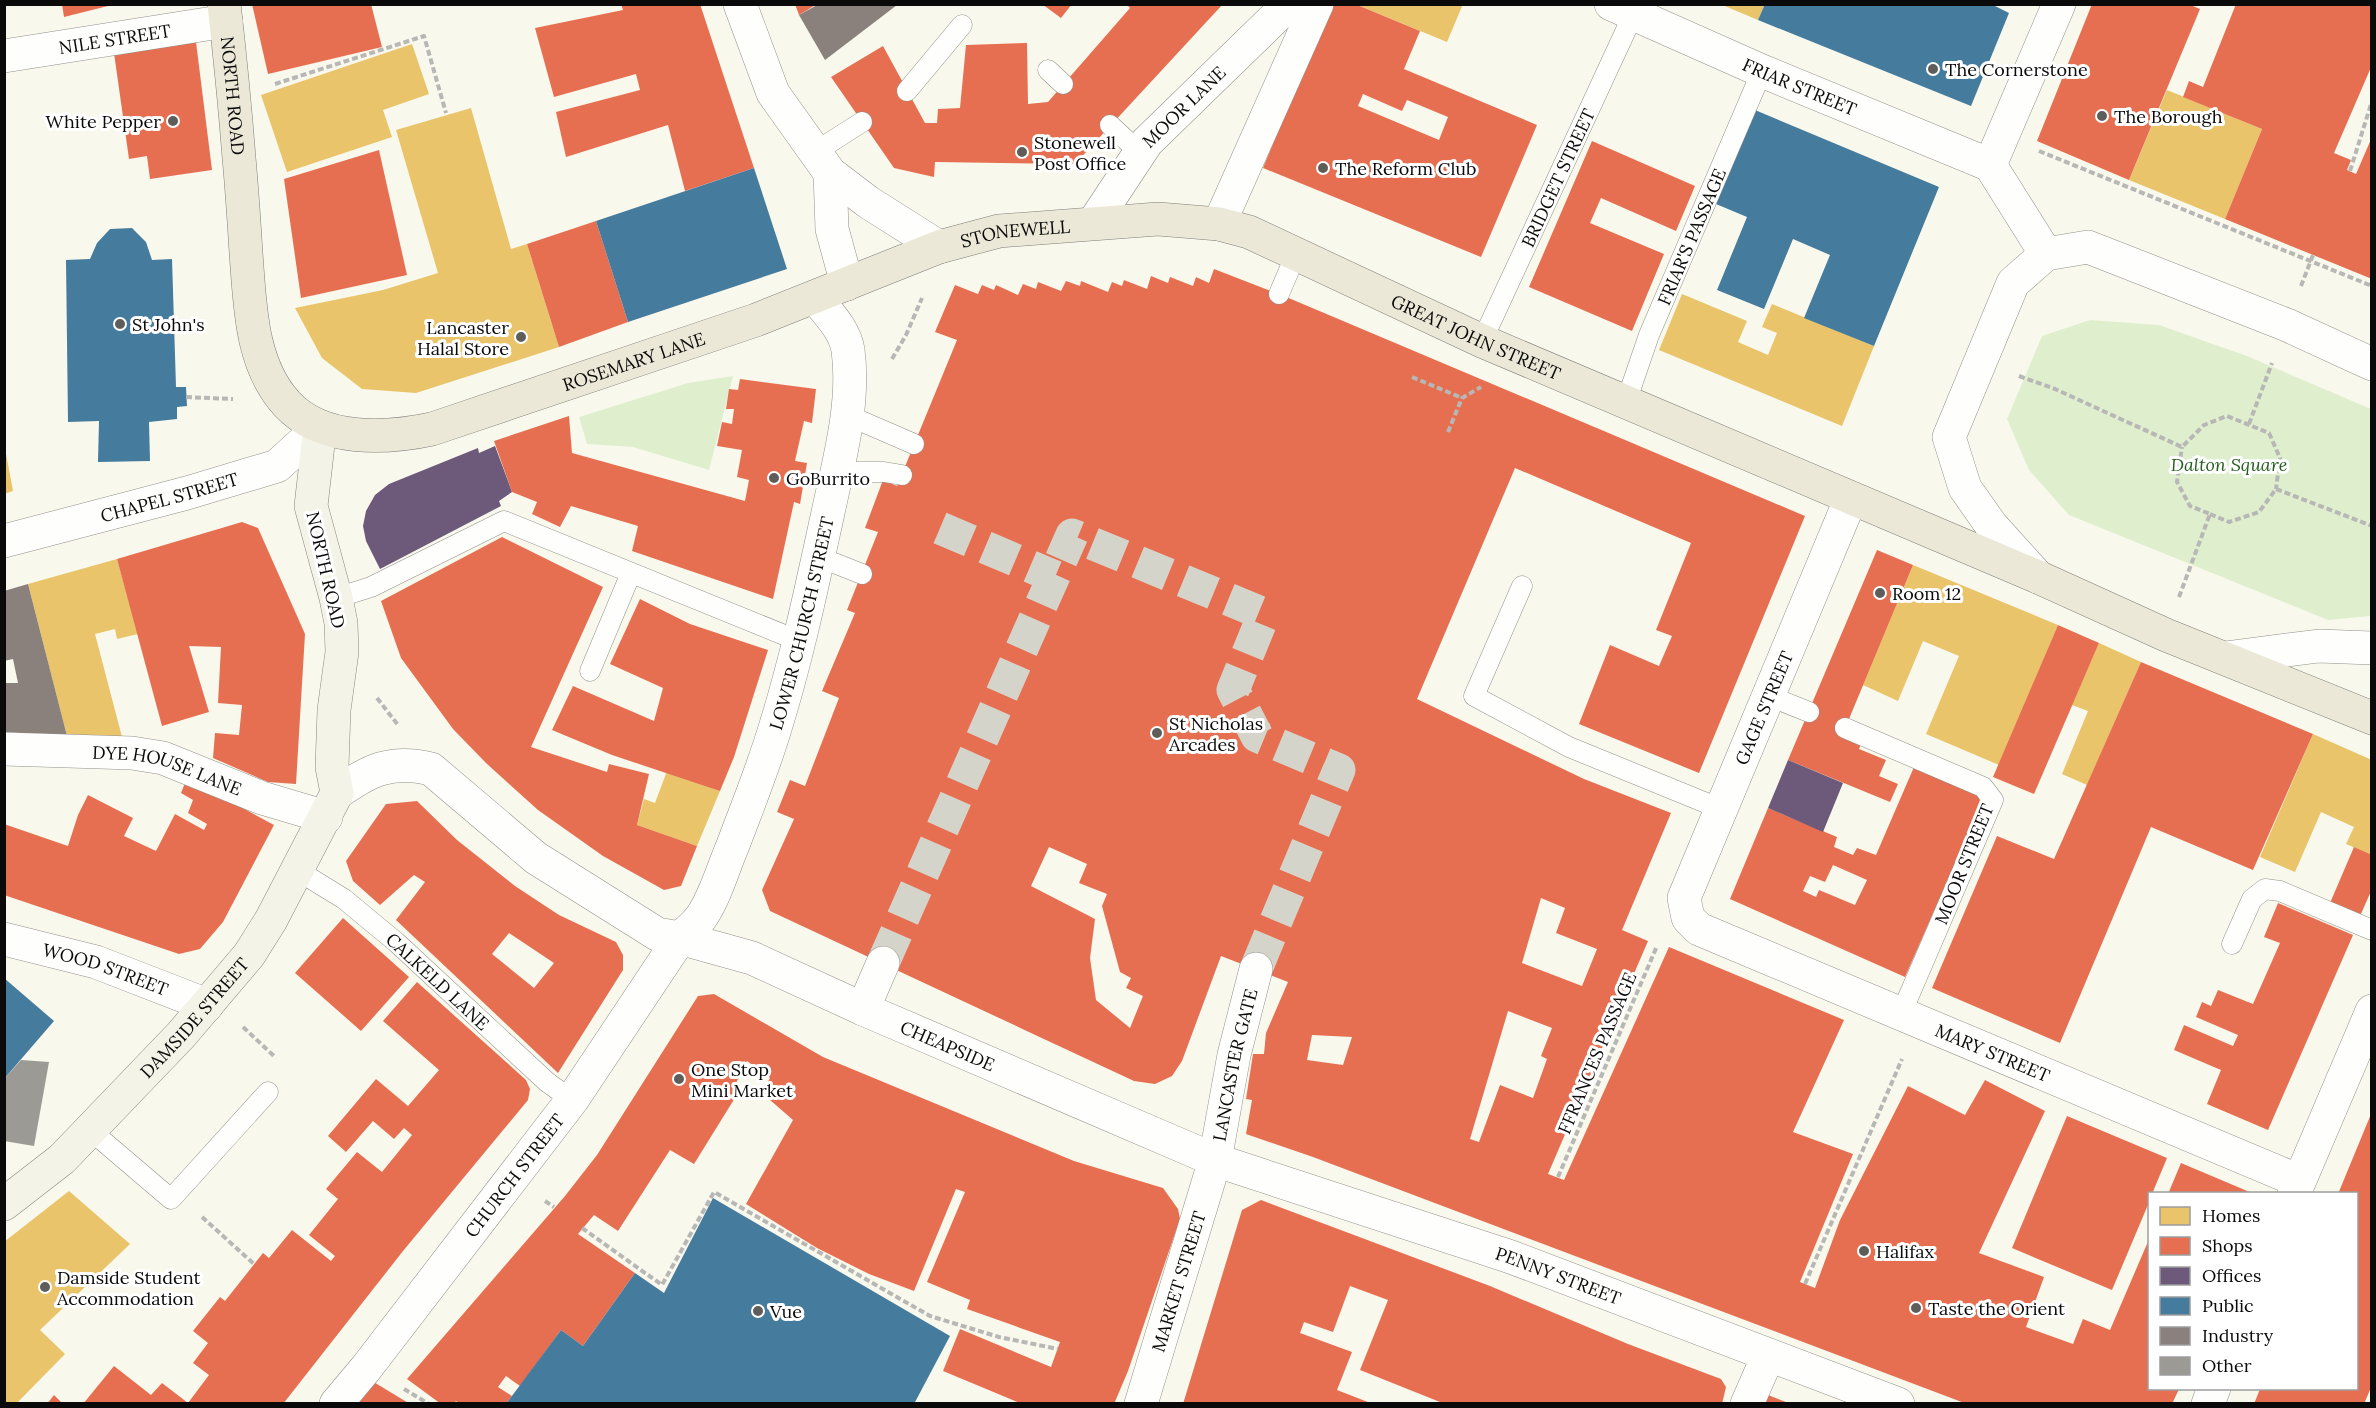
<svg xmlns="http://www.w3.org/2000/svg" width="2376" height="1408" font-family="Lora,serif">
	<rect width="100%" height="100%" fill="#f9f8ed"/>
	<g fill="#dfefce">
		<path d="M2090,320L2159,325L2247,356L2371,409V616L2328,620L2069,515L2029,470L2007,419L2042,336Z"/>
		<path d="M733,376L709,470L633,447L587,444L579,417L688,383Z"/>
	</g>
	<g fill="#e9c46a">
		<path d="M1355,4H1463L1447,42Z"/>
		<path d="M1720,4H1765L1758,20Z"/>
		<path d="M412,44L429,94L383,110L392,137L287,172L261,95Z"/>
		<path d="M2167,90L2262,129L2225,219L2129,180Z"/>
		<path d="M471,108L511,249L527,244L559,347L416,393L362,389L322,358L295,308L383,290L438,273L396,130Z"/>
		<path d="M1682,294L1747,321L1738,342L1768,355L1777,333L1762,327L1772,304L1874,346L1842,426L1659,350Z"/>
		<path d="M4,443L13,491L4,494Z"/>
		<path d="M117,559L138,634L117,639L115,629L95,634L122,737L67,736L28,584Z"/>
		<path d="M1913,565L2058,625L1999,765L1926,734L1959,656L1923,641L1898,701L1863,685Z"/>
		<path d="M2099,643L2141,662L2087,785L2062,774L2088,711L2072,705Z"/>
		<path d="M2313,734L2372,760V855L2346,844L2354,827L2321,812L2295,872L2260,857Z"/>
		<path d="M667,771L720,791L697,846L637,825L644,799L655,803Z"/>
		<path d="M69,1191L130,1244L40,1330L65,1354L16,1404H4V1242Z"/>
	</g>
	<g fill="#e76f51" fill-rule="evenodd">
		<path d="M62,4H112V5L64,17Z"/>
		<path d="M252,4H371L382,47L268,74Z"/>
		<path d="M621,4H700L754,168L685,191L668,125L566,157L556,112L640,90L636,74L554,97L535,28L623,10Z"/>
		<path d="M795,4H817L799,15Z"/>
		<path d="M1042,4H1072L1061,18Z"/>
		<path d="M1126,4H1223L1075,164L935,162L934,177L894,168L831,77L883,46L925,123H937L938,109L960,108L966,45L1027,43L1028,104L1048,102L1130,8Z"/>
		<path d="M1331,4H1355L1420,31L1404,69L1537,125L1481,257L1263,168ZM1363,94L1402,111L1407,100L1448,117L1439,140L1358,106Z"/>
		<path d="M2092,4H2188L2200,9L2129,180L2037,141Z"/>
		<path d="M2236,4H2372V65L2334,153L2351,160L2347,170L2356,174L2372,137V279L2225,219L2262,129L2183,97L2189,81L2203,87Z"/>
		<path d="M196,42L212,170L150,179L147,156L129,159L114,53Z"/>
		<path d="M1592,141L1695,186L1676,231L1601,198L1590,223L1664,254L1632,331L1529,287Z"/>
		<path d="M379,150L407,275L301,298L284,179Z"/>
		<path d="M596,221L628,322L559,347L527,244Z"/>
		<path d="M1214,269L1291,299L1805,516L1699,773L1579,724L1610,645L1659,666L1672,636L1656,630L1691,543L1515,468L1417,699L1584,779L1671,813L1622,930L1648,941L1548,1174L1564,1180L1669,947L1844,1020L1793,1132L1853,1154L1800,1282L1815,1288L1840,1220L1908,1086L1965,1115L1985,1080L2045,1111L1979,1253L2044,1277L2026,1327L2073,1344L2083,1319L2110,1330L2150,1237V1389H2179L2172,1404H1967L1313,1157L1246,1134L1252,1100L1246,1099L1253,1054H1264L1266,1033L1288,982L1221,956L1182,1061L1172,1076L1155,1084L1134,1081L770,911L762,890L794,819L777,812L790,780L805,786L839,698L822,691L855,613L847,610L878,532L865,528L883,480L897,486L957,340L935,332L955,285L978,294L982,285L994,290L996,285L1018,295L1023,284L1036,289L1038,282L1061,291L1066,281L1080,286L1081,281L1108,292L1112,282L1122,286L1124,280L1147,289L1151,276L1168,283L1170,277L1193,286L1196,277L1209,283ZM1049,847L1087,864L1079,883L1107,894L1102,906L1120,972L1131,978L1126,988L1143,996L1130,1028L1096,1000L1090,958L1095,919L1031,886ZM1541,898L1565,908L1556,933L1597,949L1582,986L1522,963ZM1508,1011L1552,1028L1541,1056L1547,1059L1533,1098L1500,1085L1479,1142L1470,1139ZM1312,1035L1352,1037L1343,1065L1307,1060Z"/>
		<path d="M740,379L816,389L812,423L804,421L795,461L807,463L800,504L794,502L773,599L632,551L638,526L571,506L560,527L532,514L537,502L512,492L494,441L569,416L572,453L745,501L749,480L737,477L742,450L717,446L722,422L732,424L734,409H726L729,389L738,390Z"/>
		<path d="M242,522L258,528L305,634L296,784L268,782L213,758L215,733L239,735L242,705L218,703L221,647L189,646L209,712L162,726L117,559Z"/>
		<path d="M502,537L603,587L531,747L607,772L609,764L649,774L637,825L697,846L681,886L664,890L603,856L538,810L486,763L453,729L401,658L381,601Z"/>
		<path d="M1877,550L1913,565L1849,719L1861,744L1859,749L1886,760L1879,776L1898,784L1890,802L1788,760Z"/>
		<path d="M640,599L690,624L768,650L734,757L720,791L612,755L552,730L573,686L654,721L663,688L610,664Z"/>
		<path d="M2058,625L2099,643L2034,794L1993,777Z"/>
		<path d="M2141,662L2313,734L2253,870L2151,827L2060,1043L1932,988L1997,836L2054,859Z"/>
		<path d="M1914,767L1977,793L1981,804L1905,977L1730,899L1768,808L1837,837L1834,847L1853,855L1857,848L1876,855ZM1833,865L1867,880L1855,905L1819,890L1816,897L1803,891L1810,876L1825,882Z"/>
		<path d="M187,778L274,825L223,922L200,949L179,954L4,895V824L68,846L78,815L88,795L133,818L124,836L156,851L175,814L204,830L207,824L188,813L193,800L181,793Z"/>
		<path d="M417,801L457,840L515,886L559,915L616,942L623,955V970L558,1073L396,920L425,882L414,875L380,905L353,881L346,861L386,804ZM509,933L554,963L534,988L492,954Z"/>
		<path d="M2354,847L2372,855V889L2360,916L2330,903Z"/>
		<path d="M2278,903L2353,935L2268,1130L2207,1104L2221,1070L2174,1050L2184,1025L2233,1046L2238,1035L2196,1017L2202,1002L2211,1006L2218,990L2253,1004L2280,943L2264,937Z"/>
		<path d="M343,918L409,977L361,1031L295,973Z"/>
		<path d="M417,982L526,1080L530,1089L528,1100L403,1251L283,1404H83L114,1366L151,1395L162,1383L188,1403L209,1375L193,1363L208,1343L193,1331L220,1297L225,1301L263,1253L269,1258L292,1230L331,1261L335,1256L309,1235L338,1199L326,1189L357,1152L382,1172L412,1135L404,1128L394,1139L373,1121L346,1152L328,1136L376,1079L408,1106L439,1070L383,1021Z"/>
		<path d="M714,994L823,1057L1074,1161L1163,1188L1178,1209L1180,1219L1128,1371L1114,1404H1022L943,1371L960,1329L1051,1367L1060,1342L967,1309L970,1300L927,1282L965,1192L956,1189L914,1291L869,1274L817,1248L746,1204L793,1120L762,1093L770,1078L747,1061L733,1089L738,1093L694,1164L670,1150L618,1231L594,1215L578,1234L635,1273L583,1346L561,1330L520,1386L506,1376L498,1387L512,1396L506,1404H460L456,1401L454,1404H441L407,1379L565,1196L597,1155L698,996Z"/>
		<path d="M2371,1114L2372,1385L2364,1404H2254L2260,1389H2356V1194H2338Z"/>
		<path d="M2067,1116L2167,1158L2152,1194H2150V1200L2112,1290L2012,1248Z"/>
		<path d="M2181,1163L2252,1193V1194H2168Z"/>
		<path d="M1261,1200L1490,1286L1628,1344L1721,1379L1726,1387L1722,1404H1445L1360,1370L1388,1300L1350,1286L1333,1332L1304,1322L1300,1333L1352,1352L1337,1390L1373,1404H1183L1242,1210Z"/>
		<path d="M372,1381L410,1404H353Z"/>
		<path d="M1758,1391L1791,1404H1753Z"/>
		<path d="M54,1395L63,1404H47Z"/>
	</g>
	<g fill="#6d597a">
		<path d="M495,446L512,492L499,501L501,506L380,569L366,541L363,526L366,511L375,495L389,484L478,448L479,453Z"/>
		<path d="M1788,760L1843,783L1823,832L1768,808Z"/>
	</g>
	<g fill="#457b9d">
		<path d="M1765,4H1991L2009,13L1971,106L1758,20Z"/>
		<path d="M1755,110L1939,187L1874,346L1804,318L1830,255L1793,239L1764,309L1717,290L1747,217L1716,204Z"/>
		<path d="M754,168L787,269L628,322L596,221Z"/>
		<path d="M132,228L146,242L152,260L172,259L176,387H186L187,406L177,407V419L149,422L150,461L98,462L99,421L68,422L66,260L90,259L97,243L110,229Z"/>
		<path d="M4,978L54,1021L4,1079Z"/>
		<path d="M713,1198L950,1336L914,1404H506L561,1330L583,1346L635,1273L664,1293Z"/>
	</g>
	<g fill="#8a817c">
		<path d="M817,5H897L825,60L799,15Z"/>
		<path d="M28,584L67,736L4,732V683H18L13,659L4,661V591Z"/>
	</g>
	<path fill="#9c9a94" d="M21,1060L49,1062L34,1146L4,1141V1079Z"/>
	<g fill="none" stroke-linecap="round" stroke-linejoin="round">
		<g stroke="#d5d4cb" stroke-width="33" stroke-dasharray="33 16" stroke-linecap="butt">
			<path d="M940,528L1055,577"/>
			<path d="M883,963L1072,535L1264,614L1233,690L1257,736L1339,770L1256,969"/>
		</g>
		<g stroke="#92918c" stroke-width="21">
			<g id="lane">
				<path d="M1048,70L1063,84"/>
				<path d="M907,91L962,25"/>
				<path d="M1110,125L1140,153"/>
				<path d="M815,152L862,122"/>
				<path d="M1279,294L1296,254"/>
				<path id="s1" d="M1482,341L1633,15"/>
				<path id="s2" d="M1626,402L1649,335L1762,71"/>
				<path d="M847,415L914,444"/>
				<path d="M836,472H884L902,475"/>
				<path d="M819,557L862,574"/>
				<path d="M1522,586L1474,696L1569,747L1721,809"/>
				<path d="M336,598L371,587L504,521L799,641"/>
				<path d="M590,671L631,573"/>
				<path d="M1769,696L1809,712"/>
				<path d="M1845,728L1983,787L1993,800L1901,1014"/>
				<path id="s3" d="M297,870L344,899L396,942L547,1082L572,1100"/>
				<path d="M2232,944L2252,899L2265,889L2280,891L2372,930"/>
				<path d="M90,1130L171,1199L268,1092"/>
			</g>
		</g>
		<g stroke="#92918c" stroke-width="34">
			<g id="street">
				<path d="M740,4L773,93L830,173L868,202L939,247"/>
				<path id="s4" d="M1611,4L1762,71L1990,165"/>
				<path id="s5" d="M4,56L226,21"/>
				<path d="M1990,165L2059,4"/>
				<path d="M1990,165L2046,254"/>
				<path d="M830,173L832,229L847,284"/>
				<path id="s6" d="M1094,222L1147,142L1289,4"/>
				<path d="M1219,224L1317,4"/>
				<path id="s7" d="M1851,498L1684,898L1688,918L1699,929L2299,1181"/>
				<path id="s8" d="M4,541L187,493L277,466L320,427"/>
				<path d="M2038,577L1991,525L1965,488L1949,437L2013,283L2046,254L2088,247L2287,325L2372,364"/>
				<path d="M2225,658L2319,646L2372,648"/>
				<path id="s9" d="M4,749L132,753L163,758L262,798L326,817"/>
				<path id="s10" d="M337,793C369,770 392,759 431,769L536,858L657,934L680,938L752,958L863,1009L1215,1160L1511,1257L1898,1404"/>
				<path id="s11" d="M4,939L96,962L207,1005"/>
				<path d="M863,1009L883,963"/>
				<path d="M2294,1194L2372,1011"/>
				<path id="s12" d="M336,1404L367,1367L572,1100L680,938C688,931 696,925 702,916C716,895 723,868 733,845C748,805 764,766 776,725C798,654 813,581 829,508C840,457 855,402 848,350C845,330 827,312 815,297"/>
				<path id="s13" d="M1141,1404L1215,1160L1234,1055L1256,969"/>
				<path d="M1747,1404L1768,1356"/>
				<path d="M2208,1404L2214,1388"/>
			</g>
		</g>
		<g stroke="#888883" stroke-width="34">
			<g id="secondary">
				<path id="s14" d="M4,1204L62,1159L181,1035L249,955L271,920L337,793L332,767L334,710L342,652L341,623L336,598L311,506L320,427"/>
			</g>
		</g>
		<g stroke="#7f7e7a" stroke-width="34">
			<g id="primary">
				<path id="s15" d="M224,4C230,56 235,107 239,158C242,190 244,221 246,253C250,303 250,364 287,404C322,442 385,439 432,429L756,320L939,247L999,231L1158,219L1219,224L1249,232L1482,341L2038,577L2166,635L2372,718"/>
			</g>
		</g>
		<g stroke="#b7b7b5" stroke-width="4" stroke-dasharray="6 3" stroke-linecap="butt">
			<path d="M275,84L424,36L446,113"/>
			<path d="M2039,151L2372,286"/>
			<path d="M2350,171L2372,101"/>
			<path d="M2301,286L2313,255"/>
			<path d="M892,359L906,335L922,298"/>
			<path d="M2019,376L2055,389L2182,447L2204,425L2227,416L2269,433L2280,458L2276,489"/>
			<path d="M1412,377L1462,398"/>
			<path d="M186,397L233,399"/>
			<path d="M2249,424L2272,363"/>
			<path d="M1448,432L1462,398L1481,387"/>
			<path d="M2210,514L2229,522L2259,512L2276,489L2372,526"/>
			<path d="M2179,597L2210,514L2190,506L2177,482L2182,447"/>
			<path d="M377,698L398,725"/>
			<path d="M243,1027L275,1057"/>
			<path d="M1558,1177L1657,946"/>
			<path d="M545,1201L554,1207"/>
			<path d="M202,1217L254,1264"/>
			<path d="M582,1228L662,1285L714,1192L930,1316L999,1337L1058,1349"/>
			<path d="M1805,1284L1902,1059"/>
			<path d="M404,1389L429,1404"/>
		</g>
		<use href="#lane" stroke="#fefefc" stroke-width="20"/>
		<use href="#street" stroke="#fefefc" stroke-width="33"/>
		<use href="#secondary" stroke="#f4f3e7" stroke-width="33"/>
		<use href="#primary" stroke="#ebe8d7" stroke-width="33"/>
	</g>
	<g fill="#5e5d59" stroke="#fff" stroke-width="2">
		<circle cx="1933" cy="69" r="6"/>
		<circle cx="2102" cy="116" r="6"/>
		<circle cx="173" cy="121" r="6"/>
		<circle cx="1022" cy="152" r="6"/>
		<circle cx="1323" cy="168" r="6"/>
		<circle cx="120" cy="324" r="6"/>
		<circle cx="521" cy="337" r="6"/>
		<circle cx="774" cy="478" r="6"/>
		<circle cx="1880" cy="593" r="6"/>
		<circle cx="1157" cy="733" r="6"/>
		<circle cx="679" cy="1079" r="6"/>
		<circle cx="1864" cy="1251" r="6"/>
		<circle cx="45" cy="1287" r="6"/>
		<circle cx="1916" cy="1308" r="6"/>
		<circle cx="758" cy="1311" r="6"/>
	</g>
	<g text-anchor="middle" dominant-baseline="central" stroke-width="6" stroke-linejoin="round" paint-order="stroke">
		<g font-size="18" fill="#0a0a0a" stroke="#fff">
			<text stroke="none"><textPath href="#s5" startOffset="112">NILE STREET</textPath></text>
			<text stroke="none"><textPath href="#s4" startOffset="206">FRIAR STREET</textPath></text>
			<text stroke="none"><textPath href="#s15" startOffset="92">NORTH ROAD</textPath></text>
			<text stroke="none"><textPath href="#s6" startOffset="147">MOOR LANE</textPath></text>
			<text stroke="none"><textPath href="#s1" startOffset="180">BRIDGET STREET</textPath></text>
			<text stroke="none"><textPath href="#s15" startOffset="1180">STONEWELL</textPath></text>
			<text stroke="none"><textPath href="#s2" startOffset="178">FRIAR'S PASSAGE</textPath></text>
			<text stroke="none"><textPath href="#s15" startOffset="1666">GREAT JOHN STREET</textPath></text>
			<text stroke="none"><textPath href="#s15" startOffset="776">ROSEMARY LANE</textPath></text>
			<text stroke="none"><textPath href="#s8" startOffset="171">CHAPEL STREET</textPath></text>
			<text transform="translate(326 570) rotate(77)">NORTH ROAD</text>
			<text stroke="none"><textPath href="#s12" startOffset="921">LOWER CHURCH STREET</textPath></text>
			<text transform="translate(1764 708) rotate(-67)">GAGE STREET</text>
			<text stroke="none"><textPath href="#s9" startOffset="166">DYE HOUSE LANE</textPath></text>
			<text transform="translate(1964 864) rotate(-68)">MOOR STREET</text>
			<text stroke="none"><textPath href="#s11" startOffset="106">WOOD STREET</textPath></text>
			<text stroke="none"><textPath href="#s3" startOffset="180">CALKELD LANE</textPath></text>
			<text stroke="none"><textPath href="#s14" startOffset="267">DAMSIDE STREET</textPath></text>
			<text stroke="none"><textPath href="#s10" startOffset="694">CHEAPSIDE</textPath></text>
			<text stroke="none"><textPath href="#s7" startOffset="788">MARY STREET</textPath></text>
			<text transform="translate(1597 1053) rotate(-67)">FFRANCES PASSAGE</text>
			<text stroke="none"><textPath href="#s13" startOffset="352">LANCASTER GATE</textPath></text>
			<text stroke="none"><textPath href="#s12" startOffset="290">CHURCH STREET</textPath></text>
			<text stroke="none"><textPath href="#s10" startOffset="1347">PENNY STREET</textPath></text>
			<text stroke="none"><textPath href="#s13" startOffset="128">MARKET STREET</textPath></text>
		</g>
		<g font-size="18" fill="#0a0a0a" stroke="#fff" text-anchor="start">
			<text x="1945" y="69">The Cornerstone</text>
			<text x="2114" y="116">The Borough</text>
			<text x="161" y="121" text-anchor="end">White Pepper</text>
			<text x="1034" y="142">Stonewell<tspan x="1034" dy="21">Post Office</tspan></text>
			<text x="1335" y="168">The Reform Club</text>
			<text x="132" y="324">St John's</text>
			<text x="509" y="327" text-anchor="end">Lancaster<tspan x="509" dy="21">Halal Store</tspan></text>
			<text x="786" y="478">GoBurrito</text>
			<text x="1892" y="593">Room 12</text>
			<text x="1169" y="723">St Nicholas<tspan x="1169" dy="21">Arcades</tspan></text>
			<text x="691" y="1069">One Stop<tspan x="691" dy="21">Mini Market</tspan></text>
			<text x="1876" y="1251">Halifax</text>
			<text x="57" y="1277">Damside Student<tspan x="57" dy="21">Accommodation</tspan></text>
			<text x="1928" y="1308">Taste the Orient</text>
			<text x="770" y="1311">Vue</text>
		</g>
		<g font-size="18" font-style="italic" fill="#255f1e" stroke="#fff">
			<text x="2229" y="464">Dalton Square</text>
		</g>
	</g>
	<rect width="2376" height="1408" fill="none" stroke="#0a0a0a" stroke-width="12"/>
	<rect x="2148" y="1192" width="210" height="198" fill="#ffffff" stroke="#9d9d9d" stroke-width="1.5"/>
	<rect x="2160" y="1207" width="30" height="18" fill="#e9c46a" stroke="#9d9d9d" stroke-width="1.5"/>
	<text x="2202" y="1222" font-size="18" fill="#0a0a0a">Homes</text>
	<rect x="2160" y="1237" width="30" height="18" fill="#e76f51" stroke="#9d9d9d" stroke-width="1.5"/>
	<text x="2202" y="1252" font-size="18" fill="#0a0a0a">Shops</text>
	<rect x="2160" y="1267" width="30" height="18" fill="#6d597a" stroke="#9d9d9d" stroke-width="1.5"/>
	<text x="2202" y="1282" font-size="18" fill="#0a0a0a">Offices</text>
	<rect x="2160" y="1297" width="30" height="18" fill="#457b9d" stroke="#9d9d9d" stroke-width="1.5"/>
	<text x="2202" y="1312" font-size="18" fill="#0a0a0a">Public</text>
	<rect x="2160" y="1327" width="30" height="18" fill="#8a817c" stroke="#9d9d9d" stroke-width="1.5"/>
	<text x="2202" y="1342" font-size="18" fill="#0a0a0a">Industry</text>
	<rect x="2160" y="1357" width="30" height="18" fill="#9c9a94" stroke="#9d9d9d" stroke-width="1.5"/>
	<text x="2202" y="1372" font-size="18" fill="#0a0a0a">Other</text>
</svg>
